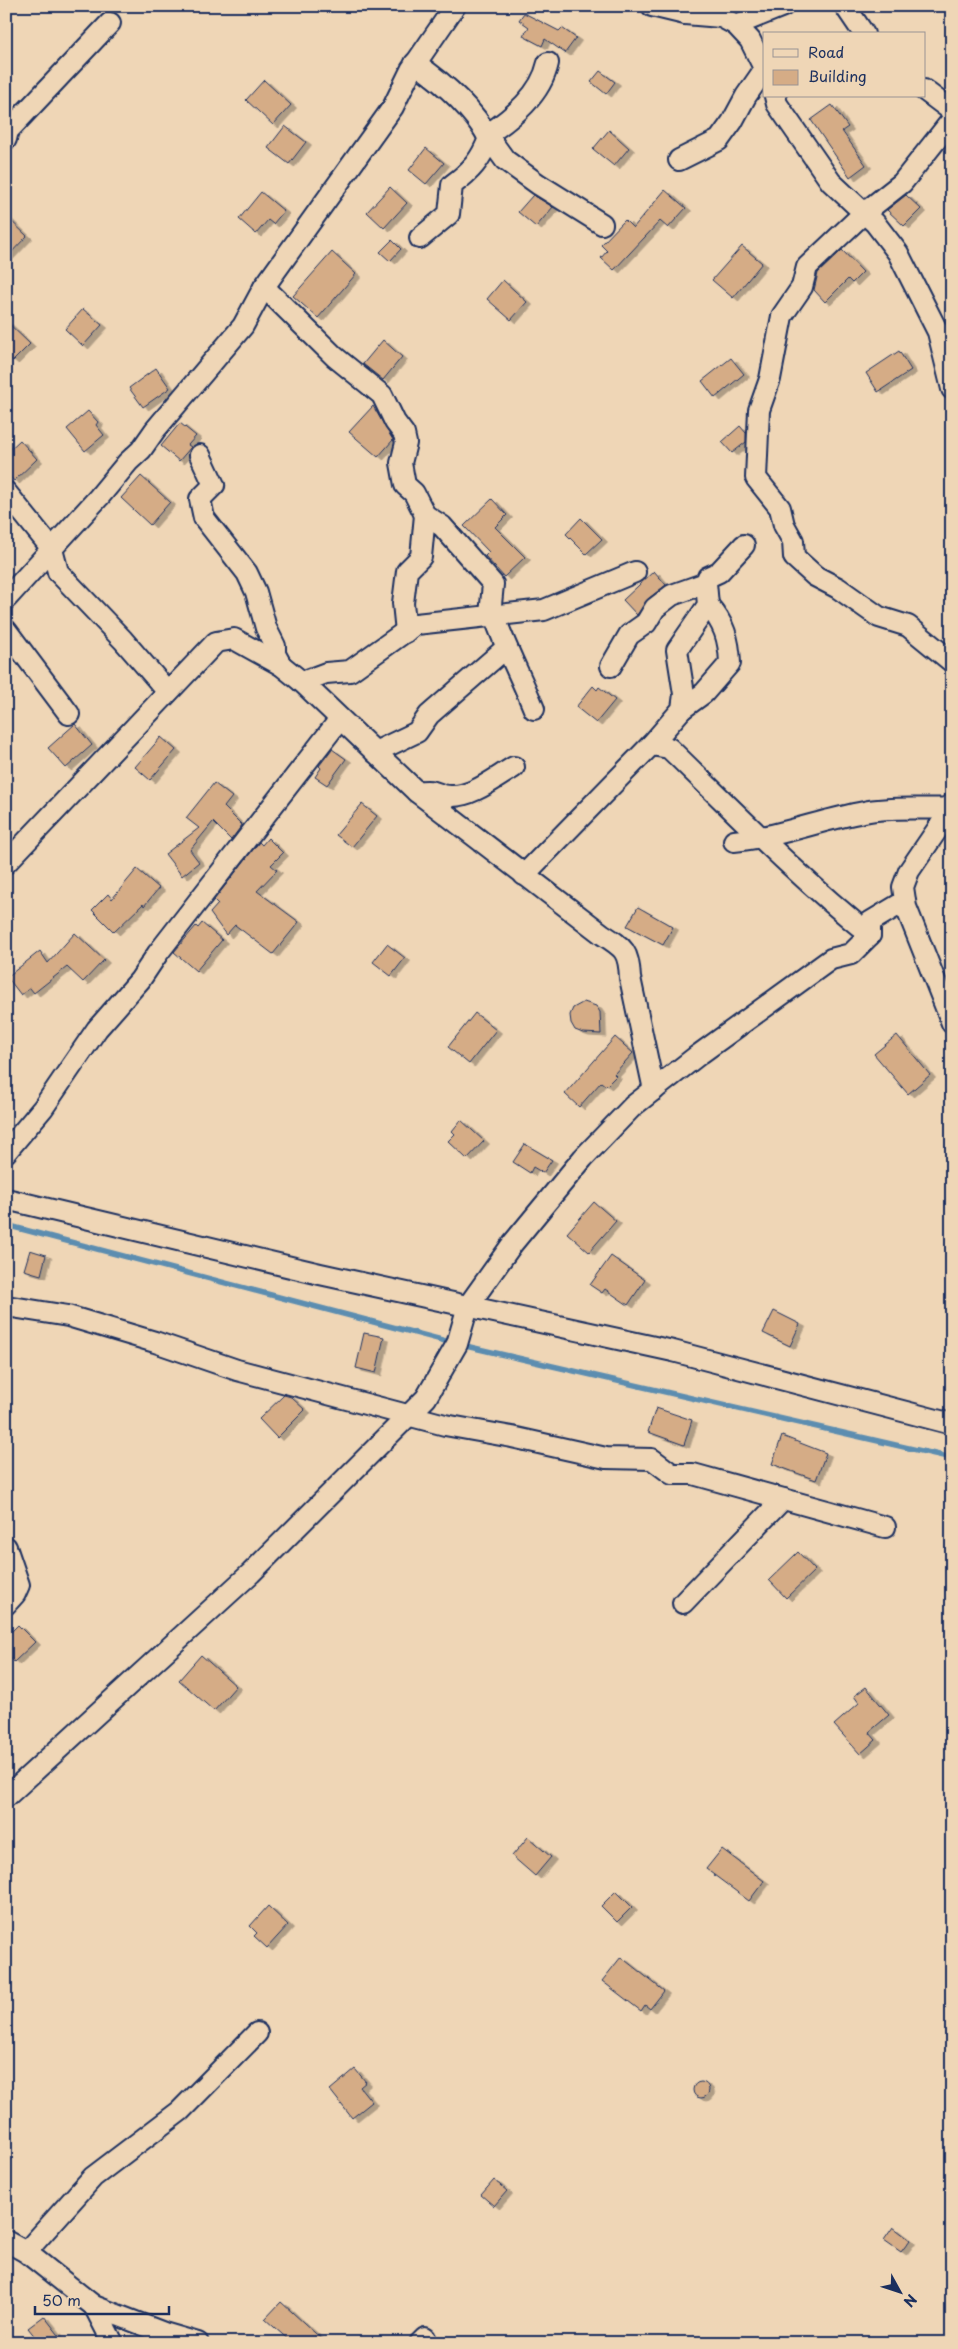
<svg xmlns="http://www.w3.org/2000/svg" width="958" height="2349" font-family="'Playpen Sans',sans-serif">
	<defs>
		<filter id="shadow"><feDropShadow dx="5.5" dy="3" stdDeviation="0" flood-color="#0004"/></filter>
	</defs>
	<rect width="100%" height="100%" fill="#efd6b6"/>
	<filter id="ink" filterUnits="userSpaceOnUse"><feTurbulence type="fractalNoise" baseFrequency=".02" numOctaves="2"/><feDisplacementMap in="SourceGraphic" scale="10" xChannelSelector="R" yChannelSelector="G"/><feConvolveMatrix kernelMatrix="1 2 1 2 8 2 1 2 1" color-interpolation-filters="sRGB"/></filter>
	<g filter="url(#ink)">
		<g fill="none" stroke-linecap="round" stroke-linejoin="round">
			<path stroke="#5b8db0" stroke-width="5.5" d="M6,1225L457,1344L952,1458"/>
		</g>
		<g fill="#d5ac86" stroke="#1b2f5e" filter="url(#shadow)">
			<path d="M524,13L559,31L562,28L576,38L565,53L545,39L542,46L523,36L529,27L519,20Z"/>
			<path d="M600,71L615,82L606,94L591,82Z"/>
			<path d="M264,80L291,105L273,125L246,100Z"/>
			<path d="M832,105L848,127L842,131L866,165L850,177L811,120Z"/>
			<path d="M285,126L306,142L289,164L268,148Z"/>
			<path d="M609,130L629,148L614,166L593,149Z"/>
			<path d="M426,148L444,163L426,184L409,170Z"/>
			<path d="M390,187L407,203L384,228L367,212Z"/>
			<path d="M665,190L686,208L668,228L660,221L614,270L601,258L607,251L601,245L625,220L633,228Z"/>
			<path d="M261,192L284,211L273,224L268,220L256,234L239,219Z"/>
			<path d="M533,195L553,207L536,227L518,212Z"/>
			<path d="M906,195L921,209L904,226L887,210Z"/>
			<path d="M6,216L27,236L6,258Z"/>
			<path d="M392,240L401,249L390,261L380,252Z"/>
			<path d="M742,246L762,263L733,298L712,280Z"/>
			<path d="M842,250L863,272L852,283L848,279L825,302L814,290L818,273Z"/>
			<path d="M332,252L356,274L318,318L293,296Z"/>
			<path d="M503,280L527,302L511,320L487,299Z"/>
			<path d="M83,309L102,325L83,346L65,329Z"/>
			<path d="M6,321L30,344L13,361L6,355Z"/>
			<path d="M383,340L402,357L383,380L363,364Z"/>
			<path d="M899,351L911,370L878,392L866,373Z"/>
			<path d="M731,358L744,374L715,398L702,381Z"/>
			<path d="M156,368L170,388L143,407L129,388Z"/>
			<path d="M373,406L393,440L378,457L349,432Z"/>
			<path d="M88,411L98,422L96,425L104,435L85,451L67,429Z"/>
			<path d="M180,423L196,436L188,445L191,447L179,461L161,446Z"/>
			<path d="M740,426L746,433V442L732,453L722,442Z"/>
			<path d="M20,440L37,459L14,481L6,472V453Z"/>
			<path d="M141,476L170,502L150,525L121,498Z"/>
			<path d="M492,499L507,515L495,527L525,557L504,577L485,556L489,552L464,526Z"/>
			<path d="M581,518L602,539L586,554L566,534Z"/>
			<path d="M654,571L666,585L648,599L637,615L623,600Z"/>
			<path d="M593,686L597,690L599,687L615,700L596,723L576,707Z"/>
			<path d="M75,724L92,745L66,768L48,748Z"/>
			<path d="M161,737L176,750L150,780L135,767Z"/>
			<path d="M332,749L346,759L327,785L315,777L321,768L319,766Z"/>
			<path d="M214,783L232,797L224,807L242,825L231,840L213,822L190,850L199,862L182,876L165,854L199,828L186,818Z"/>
			<path d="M362,804L377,816L352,847L336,835Z"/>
			<path d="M268,838L283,853L271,865L277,870L257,891L299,922L273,954L235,925L226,935L210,913L218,904L214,900L259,842L262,845Z"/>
			<path d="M137,869L159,888L144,906L143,904L114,932L92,910L108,894L112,899Z"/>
			<path d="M638,907L673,927L663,945L627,926Z"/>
			<path d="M202,923L222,940L196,971L174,952L196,926L198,928Z"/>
			<path d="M75,933L104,960L83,982L67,967L34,993L30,988L21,995L7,977L40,951L48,963Z"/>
			<path d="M387,944L405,958L391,976L373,962Z"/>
			<path d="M584,1002L596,1006L600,1012L601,1034L583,1033L575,1030L571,1023L570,1015L573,1008Z"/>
			<path d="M475,1013L496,1030L469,1064L448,1047Z"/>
			<path d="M897,1035L930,1075L908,1094L874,1054Z"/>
			<path d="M615,1037L633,1053L614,1074L616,1076L606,1086L601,1082L579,1107L565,1094Z"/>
			<path d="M461,1120L484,1141L467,1159L448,1141L455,1134L452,1131Z"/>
			<path d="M525,1144L552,1160L543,1173L533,1167L530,1173L513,1162Z"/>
			<path d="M594,1202L616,1221L589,1252L567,1233Z"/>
			<path d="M30,1250L46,1255L41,1275L24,1270Z"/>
			<path d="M611,1256L645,1280L628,1305L605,1289L602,1293L590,1285Z"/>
			<path d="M774,1311L800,1324L790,1346L763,1333Z"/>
			<path d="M364,1333L384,1337L376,1373L356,1368Z"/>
			<path d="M284,1395L291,1397L305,1410L277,1438L259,1419Z"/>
			<path d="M656,1408L692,1420L684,1445L648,1432Z"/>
			<path d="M782,1436L826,1453L816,1480L772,1464Z"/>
			<path d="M798,1552L815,1570L786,1598L769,1580Z"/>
			<path d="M18,1625L35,1642L14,1662L6,1653V1637Z"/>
			<path d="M201,1655L236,1686L214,1711L179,1680Z"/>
			<path d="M866,1687L889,1715L869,1732L876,1740L860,1754L834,1725L859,1703L854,1696Z"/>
			<path d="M528,1837L551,1857L535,1876L512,1856Z"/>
			<path d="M722,1849L764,1881L749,1901L706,1869Z"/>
			<path d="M616,1891L632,1907L617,1922L601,1906Z"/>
			<path d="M268,1906L288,1925L267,1948L254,1936L257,1933L250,1926Z"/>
			<path d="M621,1957L664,1991L650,2009L645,2005L641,2011L602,1981Z"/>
			<path d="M355,2069L366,2082L360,2087L372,2102L352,2118L330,2090Z"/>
			<circle cx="701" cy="2090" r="8"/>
			<path d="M494,2180L507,2191L494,2206L481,2195Z"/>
			<path d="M893,2227L910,2240L901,2252L884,2240Z"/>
			<path d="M281,2302L326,2343H292L265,2319Z"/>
			<path d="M44,2316L65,2343H40L28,2328Z"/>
		</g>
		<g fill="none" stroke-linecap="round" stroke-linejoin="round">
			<g stroke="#1b2f5e" stroke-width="24">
				<g id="minor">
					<path d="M652,6L685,14L721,17L736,25L750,40L764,68"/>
					<path d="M845,6L864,34"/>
					<path d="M736,25L783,6"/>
					<path d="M415,63C444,83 472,108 489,138C481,160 471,171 452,185L449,214L420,238"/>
					<path d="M924,90L952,111"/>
					<path d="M775,96L777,104L831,182L875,223L898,253L938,332L952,389"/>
					<path d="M952,120L902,183L864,213L807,267L802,287L782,316L770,379L759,410L756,478L780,508L784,525L793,541L794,557L815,576L838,588L879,617L908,626L952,662"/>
					<path d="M487,135C513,117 541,95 548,63"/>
					<path d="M489,138L505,160L538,184L602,224"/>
					<path d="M6,139L8,131L110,23"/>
					<path d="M679,160L719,140L732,122L746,96L764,70"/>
					<path d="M264,287L335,357L382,395L395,422L404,434L406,443L401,463L405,485L414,493L425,515L442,526L493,584L490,615"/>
					<path d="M200,455L214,485L200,499L204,518L247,573L256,592L266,628L275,646V654L281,665"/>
					<path d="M6,492L52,549L58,572L123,640L168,692"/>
					<path d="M6,599L99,497L128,462L141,450L155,430L243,326L264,287L393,107L411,70L455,6"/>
					<path d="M494,615C505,647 521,677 534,709"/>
					<path d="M6,630L69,714"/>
					<path d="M406,632L403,603L407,571L421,557L425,515"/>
					<path d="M611,666L629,635L646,623L655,608L672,595L706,583"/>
					<path d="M302,682L417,792L602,934C624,948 629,951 630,978L654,1090"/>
					<path d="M682,709L704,693L730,663C729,639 724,623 708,605"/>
					<path d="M651,745L669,748C734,811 799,878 870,935"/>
					<path d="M375,752L417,732L429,715L506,648"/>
					<path d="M417,792C437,788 436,796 451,796C472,797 495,778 514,767"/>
					<path d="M952,804L950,811L909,871L903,887L906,907L952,1023"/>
					<path d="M734,841C779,837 820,820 864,812C893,806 922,810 952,808"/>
					<path d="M6,863L216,642L234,639L281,665L302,682L326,673L350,671L416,624L544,610L635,572"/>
					<path d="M524,875L651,745L682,709L684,694L677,650L708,605L706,583L708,577L719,572L744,545"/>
					<path d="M6,1152L43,1108L97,1029L140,980L158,953L340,719"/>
					<path d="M6,1199L320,1274L673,1351L952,1424"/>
					<path d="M6,1306L68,1316L155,1342L237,1370L445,1425L512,1437L606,1458L652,1459L672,1474H693L885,1527"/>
					<path d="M6,1547L19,1585L15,1594L6,1604"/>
					<path d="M683,1603L783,1499"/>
					<path d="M6,1797L251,1573L426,1398L457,1344L468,1306L513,1243L583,1158L633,1106L697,1056L831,959L851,954L870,935V922L905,901"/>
					<path d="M6,2241L26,2252L94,2306L164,2333L198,2343"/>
					<path d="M26,2252L93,2177L180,2111L257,2033"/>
					<path d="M94,2306L113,2343"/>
					<path d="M420,2343L425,2338"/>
				</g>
			</g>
			<use href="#minor" stroke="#efd6b6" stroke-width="20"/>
		</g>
	</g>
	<rect width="958" height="2349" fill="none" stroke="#efd6b6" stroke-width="25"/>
	<rect x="12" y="12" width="933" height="2324" fill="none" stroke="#1b2f5e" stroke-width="2" filter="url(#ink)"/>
	<rect x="763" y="32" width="162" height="65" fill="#efd6b6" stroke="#9a9393"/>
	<rect x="773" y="49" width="25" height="8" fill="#efd6b6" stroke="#9a9393"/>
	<text x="808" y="58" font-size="15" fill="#1b2f5e">Road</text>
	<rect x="773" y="70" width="25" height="15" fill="#d5ac86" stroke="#9a9393"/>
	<text x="808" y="82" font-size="15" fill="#1b2f5e">Building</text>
	<g transform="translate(900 2292) rotate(130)" stroke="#efd6b6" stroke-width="4" paint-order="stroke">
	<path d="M0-4L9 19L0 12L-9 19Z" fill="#1b2f5e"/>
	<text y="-8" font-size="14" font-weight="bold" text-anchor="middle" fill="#1b2f5e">N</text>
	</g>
	<path d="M35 2306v8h134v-8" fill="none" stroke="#1b2f5e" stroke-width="2.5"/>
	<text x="42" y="2306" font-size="15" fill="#1b2f5e" stroke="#efd6b6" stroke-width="4" paint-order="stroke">50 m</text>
</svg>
